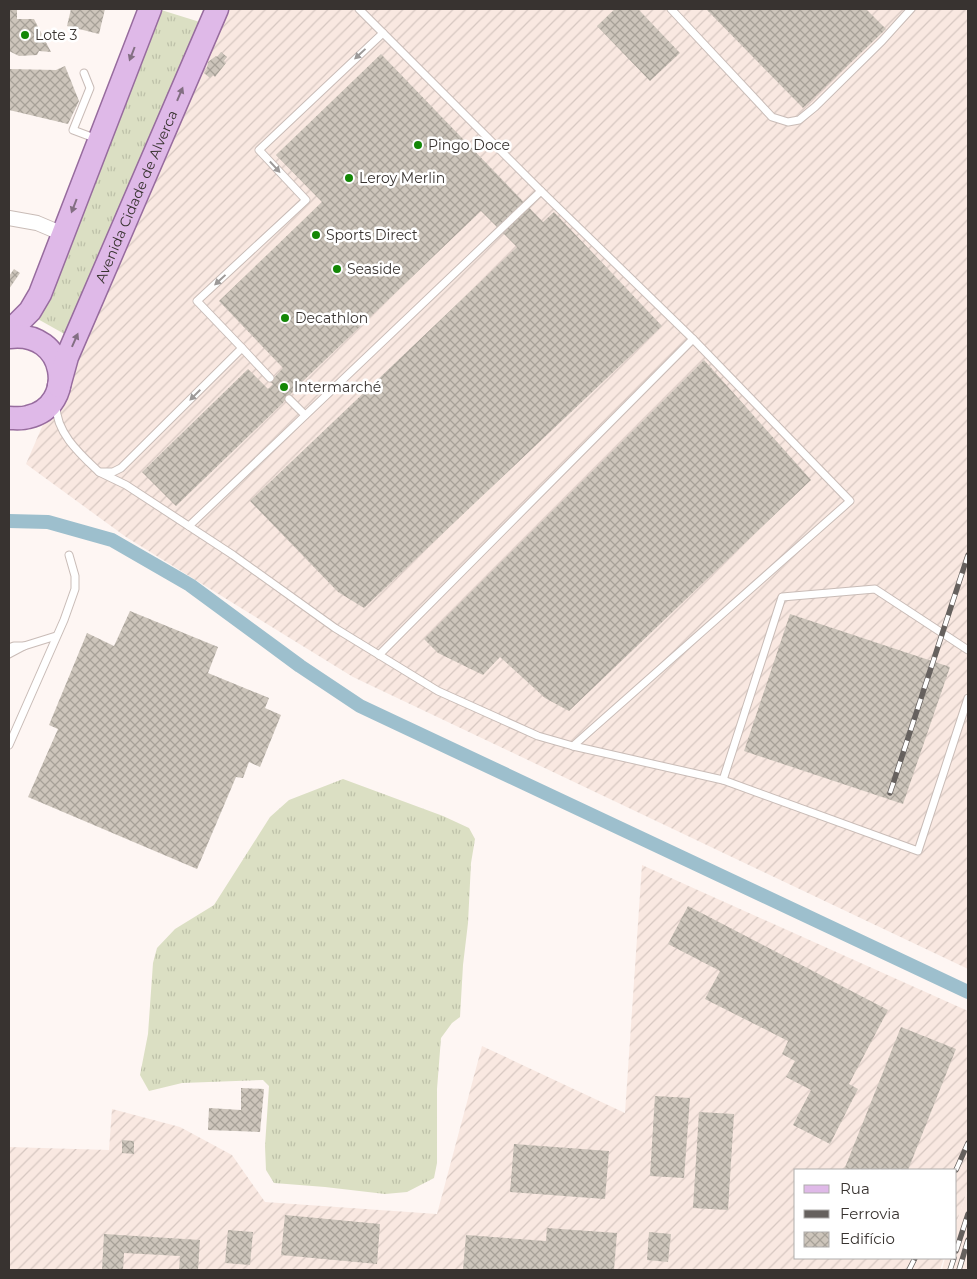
<svg xmlns="http://www.w3.org/2000/svg" width="977" height="1279" font-family="Montserrat,sans-serif">
	<defs>
		<pattern id="industrial-furrows" width="10" height="10" patternUnits="userSpaceOnUse" patternTransform="scale(1.25)"><rect width="10" height="10" fill="#f9e8e1"/><path d="M-1 1l2-2M0 10L10 0M9 11l2-2" fill="none" stroke="#d6c7c1"/></pattern>
		<pattern id="grass-tufts" width="24" height="20" patternUnits="userSpaceOnUse" patternTransform="scale(1.25)"><rect width="24" height="20" fill="#dbdfc3"/><path d="M3 7l-1-3M5 7V3M7 7l1-3M15 17l-1-3M17 17v-4M19 17l1-3" fill="none" stroke="#bdc0a8"/></pattern>
		<pattern id="building-cross-hatch" width="8" height="8" patternUnits="userSpaceOnUse" patternTransform="scale(1.25)"><rect width="8" height="8" fill="#cdc5bb"/><path d="M0 0l8 8M0 8l8-8" fill="none" stroke="#a7a198"/></pattern>
	</defs>
	<rect width="100%" height="100%" fill="#fef6f3"/>
	<g fill="url(#industrial-furrows)">
		<path d="M222,9H968V969L353,677L126,537L26,464Z"/>
		<path d="M642,865L968,1011V1188L956,1225V1170H796V1258H944L940,1270H9V1147L109,1150L112,1109L180,1127L232,1155L265,1202L437,1214L482,1046L625,1113Z"/>
	</g>
	<path fill="#f9e8e1" d="M968,1188V1270H942L945,1258H956V1225Z"/>
	<g fill="url(#grass-tufts)">
		<path d="M158,9L203,23L68,336L36,318Z"/>
		<path d="M343,779L443,816L469,828L475,839L471,863L468,923L463,965L460,1017L452,1023L441,1038L437,1089V1163L434,1178L407,1192L385,1194L325,1187L274,1183L266,1170L265,1146L269,1086L263,1080L182,1083L149,1091L140,1075L148,1034L153,963L157,948L175,929L214,905L270,817L289,800Z"/>
	</g>
	<g fill="none" stroke-linecap="round" stroke-linejoin="round">
		<path stroke="#9dbfcd" stroke-width="14" d="M9,521L48,522L112,540L190,585L300,666L360,706L968,992"/>
	</g>
	<g fill="url(#building-cross-hatch)">
		<path d="M9,9H17V19H34L51,52L39,51L37,55L19,56L9,51Z"/>
		<path d="M71,9H105L99,34L67,26Z"/>
		<path d="M615,9H638L680,53L650,81L597,26Z"/>
		<path d="M706,9H866L886,29L803,108Z"/>
		<path d="M221,52L227,57L224,61L226,63L215,77L213,75L210,78L204,73L207,69L208,62L216,56L217,57Z"/>
		<path d="M381,54L543,222L554,212L662,326L364,608L338,592L250,501L517,247L481,211L299,385L282,404L176,506L142,472L248,369L268,389L273,384L270,382L283,368L219,301L322,202L276,155Z"/>
		<path d="M65,66L79,101L68,124L9,110V69L56,70Z"/>
		<path d="M14,269L20,273L9,289V276Z"/>
		<path d="M704,360L811,480L569,711L545,698L500,657L483,675L438,653L424,639Z"/>
		<path d="M130,611L218,647L208,673L269,698L265,708L281,715L260,767L249,762L243,778L236,777L197,869L28,797L58,729L49,725L87,633L114,646Z"/>
		<path d="M790,614L950,667L903,804L744,751Z"/>
		<path d="M688,906L888,1010L849,1084L858,1089L830,1144L793,1125L811,1090L786,1077L795,1061L782,1054L788,1041L705,999L720,971L668,944Z"/>
		<path d="M901,1027L956,1049L908,1170H844Z"/>
		<path d="M241,1088L264,1089L260,1132L208,1130L209,1108L241,1110Z"/>
		<path d="M655,1096L690,1098L684,1178L650,1176Z"/>
		<path d="M699,1112L734,1114L728,1210L693,1208Z"/>
		<path d="M122,1140L134,1141V1154L122,1153Z"/>
		<path d="M514,1144L609,1151L605,1199L510,1192Z"/>
		<path d="M285,1215L380,1224L377,1264L281,1255Z"/>
		<path d="M547,1228L617,1233L614,1270H463L466,1235L546,1241Z"/>
		<path d="M228,1230L253,1232L250,1265L225,1263Z"/>
		<path d="M649,1232L671,1234L668,1262L647,1260Z"/>
		<path d="M104,1234L200,1240L198,1270H179L180,1256L124,1253L123,1270H102Z"/>
	</g>
	<g fill="none" stroke-linecap="round" stroke-linejoin="round">
		<g stroke="#c9bcb7" stroke-width="9">
			<g id="lane">
				<path d="M671,9L772,117L788,122L799,120L815,107L882,41L911,9"/>
				<path d="M84,73L90,88L73,130L97,139"/>
				<path d="M242,348L270,378"/>
				<path d="M289,399L305,415"/>
				<path d="M56,405C56,433 80,454 99,472H113L121,468L242,348L197,301L306,200L259,150L383,33L359,9"/>
				<path d="M99,472L126,485L233,555L335,628L438,691L538,736L573,746L850,501L693,339L541,191L383,33"/>
				<path d="M189,526L541,191"/>
				<path d="M9,648L14,646H24"/>
				<path d="M9,654L24,646L56,636"/>
				<path d="M379,655L693,339"/>
				<path d="M9,745L64,620L75,589V576L69,555"/>
				<path d="M573,746L723,780L918,851L968,698"/>
				<path d="M723,780L782,597L875,589L968,650"/>
			</g>
		</g>
		<g stroke="#c9bcb7" stroke-width="16">
			<path id="street" d="M9,218L37,223L63,234"/>
		</g>
		<g stroke="#976c9e" stroke-width="25">
			<g id="primary">
				<path d="M9,332L30,311L40,294L150,9"/>
				<path d="M9,337C67,329 78,406 28,417C22,419 15,418 9,418"/>
				<path id="s1" d="M59,386L67,357L217,9"/>
			</g>
		</g>
		<use href="#lane" stroke="#fff" stroke-width="7"/>
		<use href="#street" stroke="#fff" stroke-width="14"/>
		<use href="#primary" stroke="#dfb9e8" stroke-width="22"/>
		<g stroke="#66615e" stroke-width="5.5">
			<g id="rail">
				<path d="M890,793L968,555"/>
				<path d="M956,1170L968,1143"/>
				<path d="M956,1251L968,1214"/>
				<path d="M909,1270L915,1258"/>
				<path d="M950,1270L954,1258"/>
				<path d="M959,1270L968,1240"/>
			</g>
		</g>
		<use href="#rail" stroke="#fff" stroke-width="4" stroke-dasharray="11" stroke-linecap="butt"/>
	</g>
	<defs><path id="oneway-solid" d="M-6-.8H1V-3.2L6.5 0L1 3.2V.8H-6Z" transform="scale(1.25)"/></defs>
	<g fill="#836f83">
		<use href="#oneway-solid" transform="translate(132 54) rotate(111)"/>
		<use href="#oneway-solid" transform="translate(180 94) rotate(-67)"/>
		<use href="#oneway-solid" transform="translate(74 206) rotate(111)"/>
		<use href="#oneway-solid" transform="translate(75 340) rotate(-66)"/>
	</g>
	<g fill="#9c9998">
		<use href="#oneway-solid" transform="translate(360 54) rotate(137)"/>
		<use href="#oneway-solid" transform="translate(275 167) rotate(47)"/>
		<use href="#oneway-solid" transform="translate(220 280) rotate(137)"/>
		<use href="#oneway-solid" transform="translate(195 395) rotate(135)"/>
	</g>
	<g fill="#138706" stroke="#fff" stroke-width="2">
		<circle cx="25" cy="35" r="5"/>
		<circle cx="418" cy="145" r="5"/>
		<circle cx="349" cy="178" r="5"/>
		<circle cx="316" cy="235" r="5"/>
		<circle cx="337" cy="269" r="5"/>
		<circle cx="285" cy="318" r="5"/>
		<circle cx="284" cy="387" r="5"/>
	</g>
	<g text-anchor="middle" dominant-baseline="central" stroke-width="5" stroke-linejoin="round" paint-order="stroke">
		<g font-size="14" fill="#383330" stroke="#fff" text-anchor="start">
			<text x="35" y="35">Lote 3</text>
			<text x="428" y="145">Pingo Doce</text>
			<text x="359" y="178">Leroy Merlin</text>
			<text x="326" y="235">Sports Direct</text>
			<text x="347" y="269">Seaside</text>
			<text x="295" y="318">Decathlon</text>
			<text x="294" y="387">Intermarché</text>
		</g>
		<g font-size="14" fill="#383330" stroke="#fff">
			<text stroke="none"><textPath href="#s1" startOffset="205">Avenida Cidade de Alverca</textPath></text>
		</g>
	</g>
	<rect width="977" height="1279" fill="none" stroke="#383330" stroke-width="20"/>
	<rect x="794" y="1169" width="162" height="90" fill="#ffffff" stroke="#afadac"/>
	<rect x="804" y="1185" width="25" height="8" fill="#dfb9e8" stroke="#afadac"/>
	<text x="840" y="1194" font-size="15" fill="#383330">Rua</text>
	<rect x="804" y="1210" width="25" height="8" fill="#66615e" stroke="#afadac"/>
	<text x="840" y="1219" font-size="15" fill="#383330">Ferrovia</text>
	<rect x="804" y="1232" width="25" height="15" fill="url(#building-cross-hatch)" stroke="#afadac"/>
	<text x="840" y="1244" font-size="15" fill="#383330">Edifício</text>
</svg>
